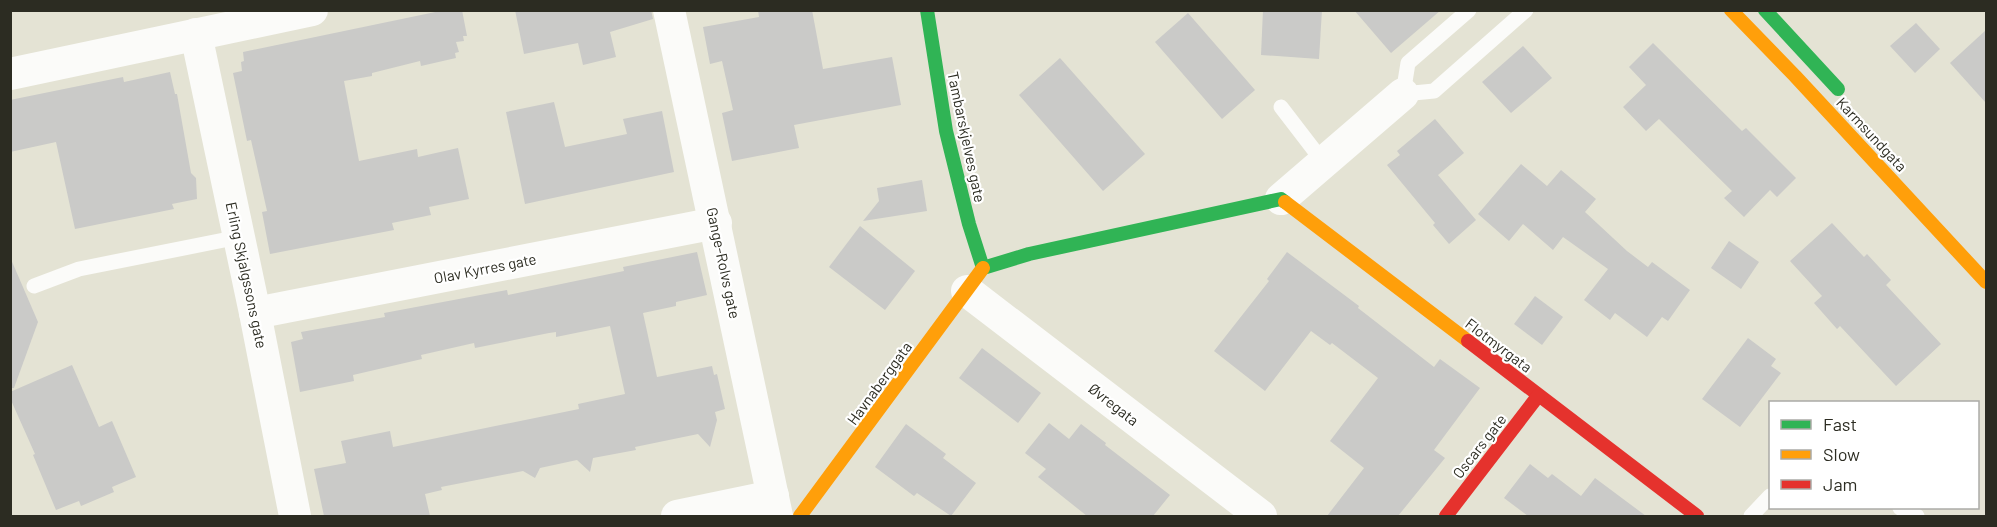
<svg xmlns="http://www.w3.org/2000/svg" width="1997" height="527" font-family="Barlow,sans-serif">
	<rect width="100%" height="100%" fill="#e4e3d4"/>
	<g fill="#cacac8">
		<path d="M445,10H462L467,36H463L464,41L456,42L459,52L455,53L456,58L421,66L420,61L372,73V76L344,81L359,161L417,149L418,157L458,148L469,199L429,207L431,215L392,223L394,230L270,254L262,212L267,211L251,140L247,141L233,73L242,71L241,62L244,61L243,52Z"/>
		<path d="M515,10H651L653,19L610,32L616,57L583,65L578,43L524,54Z"/>
		<path d="M758,10H812L823,69L892,57L901,105L794,125L799,148L732,161L722,113L733,110L722,61L710,64L703,27L759,17Z"/>
		<path d="M1263,10H1322L1319,59L1261,55Z"/>
		<path d="M1354,10H1441L1391,53Z"/>
		<path d="M1188,13L1255,90L1222,119L1155,42Z"/>
		<path d="M1916,23L1940,49L1915,73L1890,46Z"/>
		<path d="M1986,30V103L1950,63Z"/>
		<path d="M1653,43L1742,131L1746,128L1796,178L1777,197L1770,190L1744,217L1724,198L1732,191L1659,119L1646,131L1623,107L1646,85L1629,67Z"/>
		<path d="M1523,46L1552,78L1511,113L1482,82Z"/>
		<path d="M1060,58L1145,154L1103,191L1019,95Z"/>
		<path d="M170,72L175,94H177L191,173L196,178L197,199L172,204L174,209L75,229L56,142L10,152V100L123,77L124,82Z"/>
		<path d="M554,102L565,147L627,134L623,119L662,111L674,172L525,204L506,112Z"/>
		<path d="M1435,119L1464,153L1438,175L1476,220L1449,244L1433,225L1435,223L1387,165L1400,155L1397,151Z"/>
		<path d="M1521,164L1547,186L1561,170L1596,199L1585,212L1627,251L1648,267L1652,262L1690,290L1668,321L1662,317L1647,337L1615,313L1610,320L1584,300L1608,269L1563,237L1553,250L1523,224L1509,241L1478,214Z"/>
		<path d="M922,180L927,211L863,221L879,201L877,188Z"/>
		<path d="M1832,223L1864,257L1867,254L1891,280L1886,285L1941,344L1896,386L1840,326L1837,329L1814,303L1822,296L1790,261Z"/>
		<path d="M860,226L915,271L885,310L829,267Z"/>
		<path d="M1729,241L1759,262L1741,289L1711,268Z"/>
		<path d="M697,252L707,295L676,302V306L643,313L657,377L712,366L714,375L717,374L725,409L715,412L717,420L710,447L698,434L635,447L636,450L593,458L590,472L577,460L540,468L535,478L523,471L441,487L442,490L425,494L430,516H324L314,469L346,463L341,441L390,431L393,447L579,409L578,404L625,394L610,326L556,337V332L549,333L475,348L474,343L421,355L422,359L353,375L354,381L300,392L291,342L303,339L301,332L385,317L384,313L507,290L508,295L624,271L623,267Z"/>
		<path d="M1287,252L1359,306L1358,308L1434,367L1440,359L1480,388L1434,450L1445,458L1398,516H1327L1364,468L1330,441L1378,378L1332,343L1330,345L1311,331L1265,391L1214,351L1269,281L1267,279Z"/>
		<path d="M10,257L38,322L14,388H10Z"/>
		<path d="M1535,296L1563,317L1542,345L1514,324Z"/>
		<path d="M1748,338L1776,359L1771,366L1781,373L1740,427L1702,399Z"/>
		<path d="M982,348L1041,393L1018,423L959,378Z"/>
		<path d="M72,365L99,427L112,421L136,477L112,487L114,492L81,506L79,501L56,510L33,455L35,454L10,398V392Z"/>
		<path d="M1049,423L1069,439L1081,424L1106,443L1105,445L1170,495L1153,516H1087L1038,477L1046,469L1025,453Z"/>
		<path d="M906,424L946,454L943,458L976,483L951,516L917,493L914,496L875,467Z"/>
		<path d="M1530,464L1548,478L1552,474L1581,496L1595,478L1646,516H1528L1504,498Z"/>
	</g>
	<g fill="none" stroke-linecap="round" stroke-linejoin="round">
		<g stroke="#fbfbf9" stroke-width="15">
			<path d="M1469,10L1408,63L1403,94L1434,91L1526,10"/>
			<path d="M1281,107L1324,163"/>
			<path d="M34,286L79,269L239,237"/>
			<path d="M1900,508L1917,516"/>
			<path d="M1751,516L1770,496"/>
		</g>
		<g stroke="#fbfbf9" stroke-width="32">
			<path d="M669,10L777,516"/>
			<path d="M196,34L255,313L295,516"/>
			<path d="M10,74L312,10"/>
			<path d="M1281,199L1403,94"/>
			<path d="M967,291L1261,516"/>
			<path d="M255,313L716,223"/>
			<path d="M677,516L773,496"/>
		</g>
		<g stroke="#30b455" stroke-width="14">
			<path d="M927,10L946,131L969,224L983,268"/>
			<path d="M1765,10L1838,89"/>
			<path d="M983,268L1029,254L1281,199L1285,202"/>
		</g>
		<g stroke="#ff9f0a" stroke-width="14">
			<path d="M1731,10L1795,76L1986,282"/>
			<path d="M1285,202L1468,341"/>
			<path d="M800,516L983,268"/>
		</g>
		<g stroke="#e5322d" stroke-width="14">
			<path d="M1468,341L1697,516"/>
			<path d="M1446,516L1538,396"/>
		</g>
	</g>
	<g text-anchor="middle" dominant-baseline="central" stroke-width="4.5" stroke-linejoin="round" paint-order="stroke">
		<g font-size="15" fill="#2c2c22" stroke="#fff">
			<text transform="translate(1872 134) rotate(47)">Karmsundgata</text>
			<text transform="translate(967 137) rotate(78)">Tambarskjelves gate</text>
			<text transform="translate(724 263) rotate(78)">Gange-Rolvs gate</text>
			<text transform="translate(485 268) rotate(-11)">Olav Kyrres gate</text>
			<text transform="translate(247 275) rotate(78)">Erling Skjalgssons gate</text>
			<text transform="translate(1499 345) rotate(37)">Flotmyrgata</text>
			<text transform="translate(879 383) rotate(-54)">Havnaberggata</text>
			<text transform="translate(1114 404) rotate(38)">Øvregata</text>
			<text transform="translate(1479 446) rotate(-52)">Oscars gate</text>
		</g>
	</g>
	<rect width="1997" height="527" fill="none" stroke="#2c2c22" stroke-width="24"/>
	<rect x="1769" y="401" width="210" height="108" fill="#ffffff" stroke="#ababa7" stroke-width="1.5"/>
	<rect x="1781" y="420" width="30" height="9" fill="#30b455" stroke="#ababa7" stroke-width="1.5"/>
	<text x="1823" y="431" font-size="18" fill="#2c2c22">Fast</text>
	<rect x="1781" y="450" width="30" height="9" fill="#ff9f0a" stroke="#ababa7" stroke-width="1.5"/>
	<text x="1823" y="461" font-size="18" fill="#2c2c22">Slow</text>
	<rect x="1781" y="480" width="30" height="9" fill="#e5322d" stroke="#ababa7" stroke-width="1.5"/>
	<text x="1823" y="491" font-size="18" fill="#2c2c22">Jam</text>
</svg>
